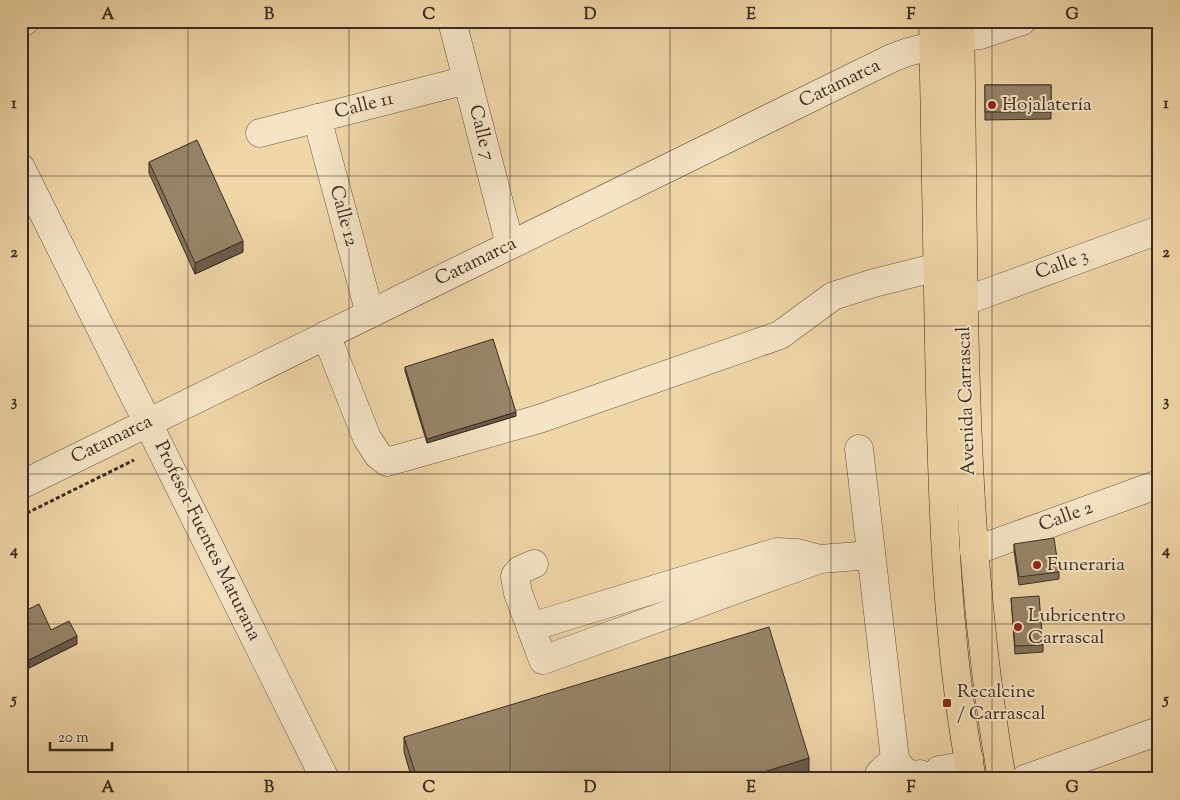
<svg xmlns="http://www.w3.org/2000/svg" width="1180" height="800" font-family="'Sorts Mill Goudy',serif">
	<rect width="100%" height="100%" fill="#efd6a7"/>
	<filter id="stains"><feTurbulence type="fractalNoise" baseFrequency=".004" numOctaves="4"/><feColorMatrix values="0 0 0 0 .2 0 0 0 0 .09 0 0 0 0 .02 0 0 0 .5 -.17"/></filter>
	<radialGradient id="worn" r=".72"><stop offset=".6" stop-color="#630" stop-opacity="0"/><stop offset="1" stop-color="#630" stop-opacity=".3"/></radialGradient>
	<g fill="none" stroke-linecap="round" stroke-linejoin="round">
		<g stroke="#665645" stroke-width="29">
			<g id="minor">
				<path d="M452,21L510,245"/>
				<path d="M21,23L25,21"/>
				<path d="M960,37L980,35L1022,21"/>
				<path d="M317,118L370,314"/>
				<path d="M260,133L467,80"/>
				<path d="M21,168L325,779"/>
				<path d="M965,301L1159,230"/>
				<path d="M326,335L367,438L378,455L387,462L539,419L780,335L833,296L874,283L938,267"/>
				<path d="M859,449L895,759C901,770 907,776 920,774"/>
				<path d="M21,485L892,58L908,52L933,46"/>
				<path d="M974,551L1159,484"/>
				<path d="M534,564L520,570L515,576L518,593L543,660L820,559"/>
				<path d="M531,627L777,552L797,553L820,559L871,555"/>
				<path d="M939,770L958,767L969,759"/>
				<path d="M877,779C880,769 889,767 895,759"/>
				<path d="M1025,779L1159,731"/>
			</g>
		</g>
		<g stroke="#382c24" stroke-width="29">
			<g id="major">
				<path d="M933,21C935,129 937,237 939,346C942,491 945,636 972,779"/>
				<path d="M960,21C965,274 958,529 1002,779"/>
			</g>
		</g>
		<path stroke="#382c24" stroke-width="3" stroke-dasharray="4 2.5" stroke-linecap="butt" d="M21,516L134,460"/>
		<use href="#minor" stroke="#f5e4c6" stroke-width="28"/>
		<use href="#major" stroke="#efd6a7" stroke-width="28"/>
	</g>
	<g fill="#827259" stroke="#382c24">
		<path d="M985,85H1051V119L985,120Z"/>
		<path d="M149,162L243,252L195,274L149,173Z"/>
		<path d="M405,367L516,416L427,443L405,371Z"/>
		<path d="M1014,544L1059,572V579L1019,585L1014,551Z"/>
		<path d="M1011,598L1043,645V652L1015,654Z"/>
		<path d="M21,613L51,630L77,644L29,668L21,653Z"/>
		<path d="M404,737L809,773L789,779H412L404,752Z"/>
	</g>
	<g fill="#6a5c49" stroke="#382c24">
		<path d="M243,241V252L195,274V263Z"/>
		<path d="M516,412V416L427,443V439Z"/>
		<path d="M77,636V644L29,668V660Z"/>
		<path d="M809,758V773L789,779H741Z"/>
	</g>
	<g fill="#978468" stroke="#382c24">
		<rect x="985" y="85" width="66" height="27"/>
		<path d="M197,140L243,241L195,263L149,162Z"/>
		<path d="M493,339L516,412L427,439L405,367Z"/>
		<path d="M1054,538L1059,572L1019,577L1014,544Z"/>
		<path d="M1039,596L1043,645L1015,646L1011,598Z"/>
		<path d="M39,604L51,630L69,621L77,636L29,660L21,645V613Z"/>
		<path d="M769,627L809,758L741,779H417L404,737Z"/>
		<path d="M119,775L121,779H111Z"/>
	</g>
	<path fill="none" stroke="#382c24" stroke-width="1" stroke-opacity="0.55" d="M188,21V779M349,21V779M510,21V779M670,21V779M831,21V779M992,21V779M21,176H1159M21,326H1159M21,474H1159M21,624H1159"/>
	<g fill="#8f2418" stroke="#f5e4c6" stroke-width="2">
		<circle cx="992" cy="105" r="5"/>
		<circle cx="1037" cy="565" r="5"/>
		<circle cx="1018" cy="627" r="5"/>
		<rect x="942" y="698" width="10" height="10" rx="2.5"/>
	</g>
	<g text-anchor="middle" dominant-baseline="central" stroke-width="4" stroke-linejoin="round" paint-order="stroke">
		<g font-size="19" fill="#382c24" stroke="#f5e4c6">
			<text transform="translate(840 84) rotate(-26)">Catamarca</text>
			<text transform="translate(364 106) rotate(-14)">Calle 11</text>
			<text transform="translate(481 133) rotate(76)">Calle 7</text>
			<text transform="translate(343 216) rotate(75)">Calle 12</text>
			<text transform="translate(476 262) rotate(-26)">Catamarca</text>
			<text transform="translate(1062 265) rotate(-20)">Calle 3</text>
			<text transform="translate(967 401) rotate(-92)">Avenida Carrascal</text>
			<text transform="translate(112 440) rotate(-26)">Catamarca</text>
			<text transform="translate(1066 517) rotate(-20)">Calle 2</text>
			<text transform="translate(207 541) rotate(64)">Profesor Fuentes Maturana</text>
		</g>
		<g font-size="19" fill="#382c24" stroke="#f5e4c6" text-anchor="start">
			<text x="1002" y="105">Hojalatería</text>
			<text x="1047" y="565">Funeraria</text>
			<text x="1028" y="616">Lubricentro<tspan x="1028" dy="22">Carrascal</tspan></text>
			<text x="957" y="692">Recalcine<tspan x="957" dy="22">/ Carrascal</tspan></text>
		</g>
	</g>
	<rect width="1180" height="800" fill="none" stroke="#efd6a7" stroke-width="55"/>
	<path d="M50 742v8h62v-8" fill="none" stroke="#382c24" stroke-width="2.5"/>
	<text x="58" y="742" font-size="15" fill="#382c24" stroke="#f5e4c6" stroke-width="4" paint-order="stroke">20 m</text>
	<rect x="28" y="28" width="1124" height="744" fill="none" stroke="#382c24" stroke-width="2"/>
	<g font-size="16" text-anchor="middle" font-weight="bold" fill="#382c24">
		<text x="108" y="19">A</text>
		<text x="269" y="19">B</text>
		<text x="429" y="19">C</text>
		<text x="590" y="19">D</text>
		<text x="751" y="19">E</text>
		<text x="911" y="19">F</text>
		<text x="1072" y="19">G</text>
		<text x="14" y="108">1</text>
		<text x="1166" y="108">1</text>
		<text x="14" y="257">2</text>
		<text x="1166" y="257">2</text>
		<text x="14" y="406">3</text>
		<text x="1166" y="406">3</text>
		<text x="14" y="555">4</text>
		<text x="1166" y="555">4</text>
		<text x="14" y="704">5</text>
		<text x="1166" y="704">5</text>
		<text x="108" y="792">A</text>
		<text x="269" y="792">B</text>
		<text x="429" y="792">C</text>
		<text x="590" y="792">D</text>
		<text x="751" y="792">E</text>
		<text x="911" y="792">F</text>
		<text x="1072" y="792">G</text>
	</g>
	<rect width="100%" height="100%" filter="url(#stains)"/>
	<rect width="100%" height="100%" fill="url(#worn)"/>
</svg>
